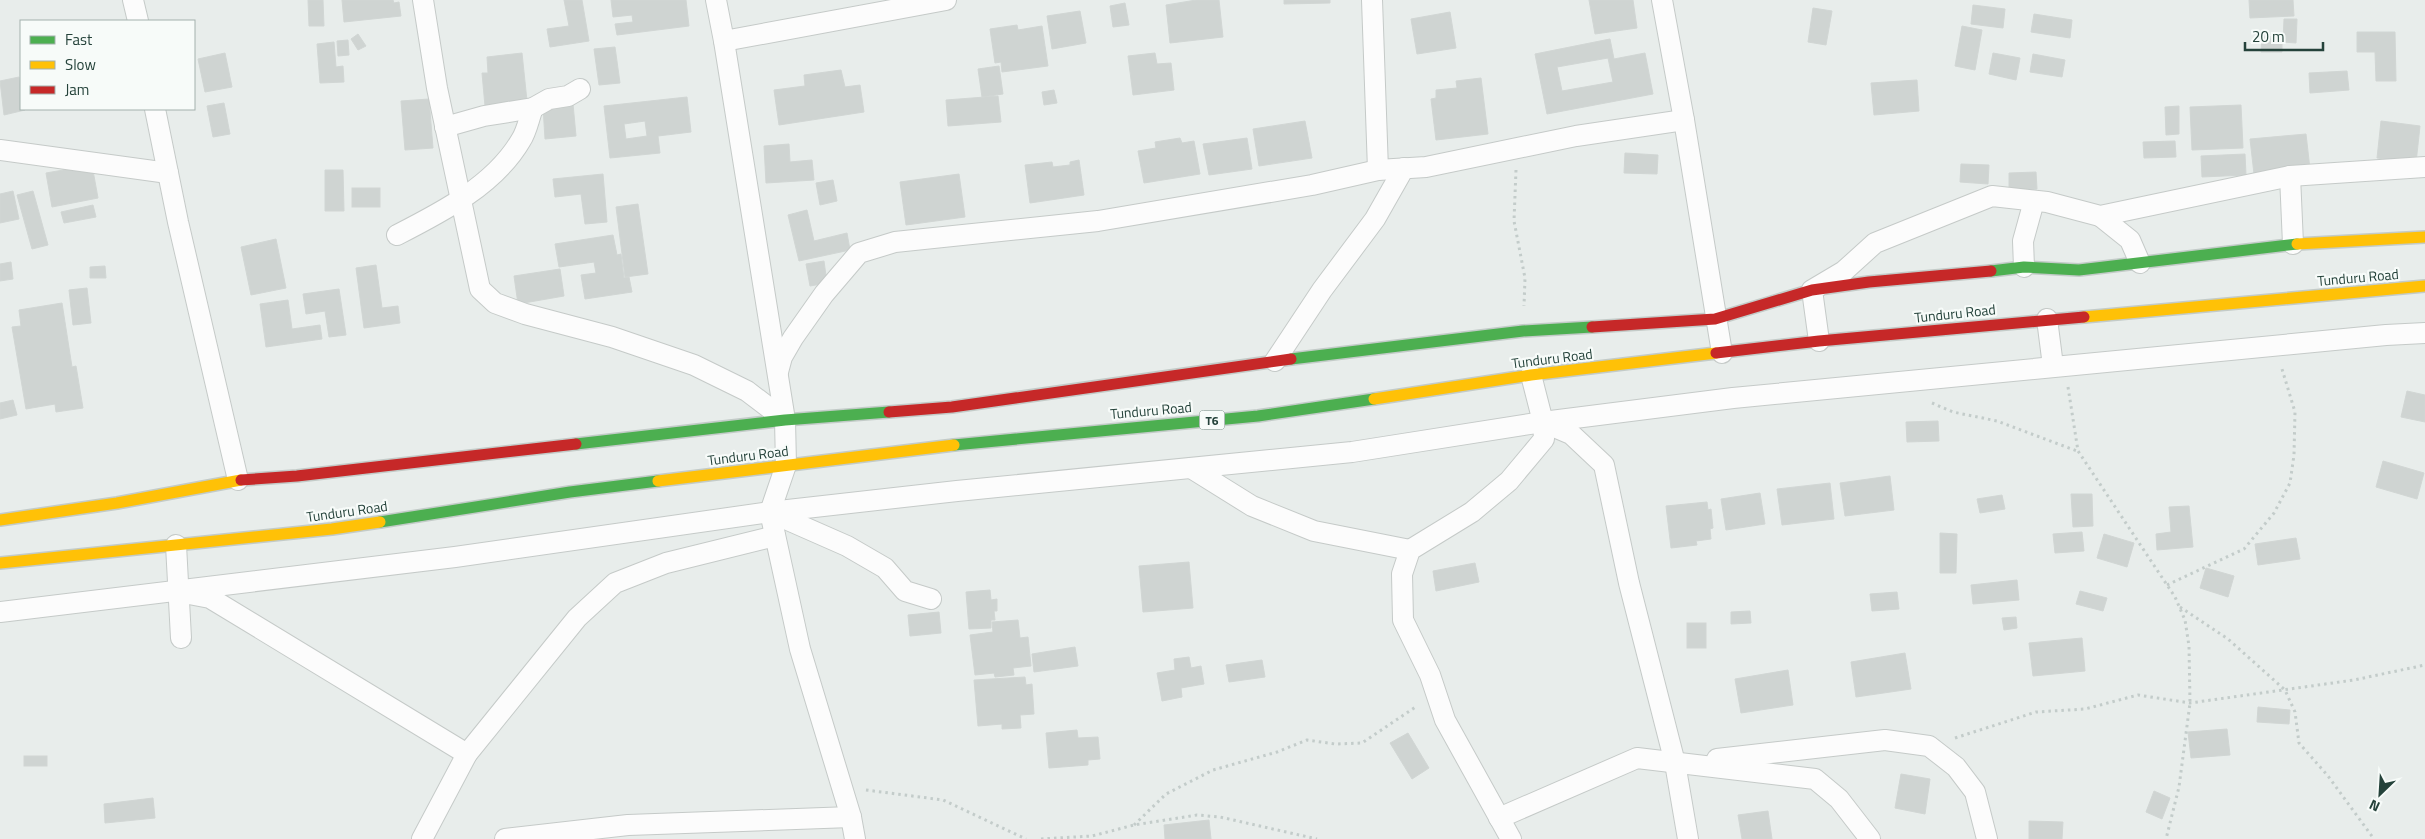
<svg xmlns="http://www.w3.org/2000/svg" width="2425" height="839" font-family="'Titillium Web',sans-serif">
	<rect width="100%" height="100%" fill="#e8edeb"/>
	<g fill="#cfd4d2" stroke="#d1d6d4" fill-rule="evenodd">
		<path d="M308,0H323L324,26H309Z"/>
		<path d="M342,0H393L394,3L399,2L401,16L344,22Z"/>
		<path d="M564,0H582L589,41L550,47L547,29L569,26Z"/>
		<path d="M611,0H686L689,26L617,35L615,24L633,22L632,15L613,17Z"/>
		<path d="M1196,0H1219L1223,37L1170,43L1166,5Z"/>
		<path d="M1284,0H1330V3L1284,4Z"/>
		<path d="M1589,0H1633L1637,28L1595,34Z"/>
		<path d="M2249,0H2293L2294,16L2250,18Z"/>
		<path d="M1125,3L1129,25L1113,27L1110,6Z"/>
		<path d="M1973,5L2005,9L2003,28L1971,24Z"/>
		<path d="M1813,8L1832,11L1826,45L1808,42Z"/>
		<path d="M1080,11L1086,43L1052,49L1047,16Z"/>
		<path d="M1450,12L1456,48L1417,54L1411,19Z"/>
		<path d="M2034,14L2072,20L2070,38L2031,32Z"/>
		<path d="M2284,19H2297L2296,43L2283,42Z"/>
		<path d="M1017,25L1018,30L1042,26L1048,66L1002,72L1001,62L995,63L990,29Z"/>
		<path d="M1962,26L1982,30L1975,70L1955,66Z"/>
		<path d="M2357,32H2395L2396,81H2376L2375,52H2357Z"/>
		<path d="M358,34L366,46L358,50L351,39Z"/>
		<path d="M2262,36L2282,37V52H2261Z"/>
		<path d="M1610,39L1614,59L1645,53L1653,94L1547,114L1535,54ZM1608,58L1613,82L1562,91L1557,67Z"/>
		<path d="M348,40L349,55L338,56L337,41Z"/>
		<path d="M334,42L336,67L343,66L344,82L320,83L317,44Z"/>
		<path d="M615,47L620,83L599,85L594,49Z"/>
		<path d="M225,53L232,87L205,92L198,59Z"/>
		<path d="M522,53L527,101L485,106L482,73H488L487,57Z"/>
		<path d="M1155,53L1157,64L1171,63L1174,90L1133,95L1128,56Z"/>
		<path d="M1993,53L2020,58L2016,80L1989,74Z"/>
		<path d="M2033,54L2065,60L2062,77L2030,72Z"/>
		<path d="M999,66L1003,94L982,97L978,69Z"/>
		<path d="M841,70L845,87L860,85L864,112L779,125L774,90L805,86L804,75Z"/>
		<path d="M2347,71L2349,90L2310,93L2309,73Z"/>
		<path d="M19,77L21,109L25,110L4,115L0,81Z"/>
		<path d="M1481,78L1488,134L1436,140L1431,99L1436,98V90L1457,88L1456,81Z"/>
		<path d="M1917,80L1919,111L1874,115L1871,83Z"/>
		<path d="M1054,90L1057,103L1044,105L1042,92Z"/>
		<path d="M998,96L1001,122L948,126L946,100Z"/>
		<path d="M687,97L691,132L658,136L660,153L610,158L604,106ZM645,121L647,136L626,139L624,124Z"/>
		<path d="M429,99L433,148L405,150L401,101Z"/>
		<path d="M224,103L230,134L213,137L207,106Z"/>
		<path d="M573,104L576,136L545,139L543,107Z"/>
		<path d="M2241,105L2243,148L2192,150L2190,107Z"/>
		<path d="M2179,106V134L2166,135L2165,107Z"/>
		<path d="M1305,121L1312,158L1259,166L1253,129Z"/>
		<path d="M2381,121L2420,126L2416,163L2377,158Z"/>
		<path d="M2306,134L2310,169L2254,174L2250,139Z"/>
		<path d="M1180,138L1182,143L1194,141L1200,174L1144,183L1138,151L1156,148L1155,142Z"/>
		<path d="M1247,138L1252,169L1209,175L1203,144Z"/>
		<path d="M2175,141L2176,157L2144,158L2143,142Z"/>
		<path d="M789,144L790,162L812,160L814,180L766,183L764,146Z"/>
		<path d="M1625,153L1658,155L1657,174L1624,173Z"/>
		<path d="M2245,154L2246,175L2202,177L2201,156Z"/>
		<path d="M1079,160L1084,195L1030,203L1025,165L1052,162L1053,167L1070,165V162Z"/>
		<path d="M1961,164L1989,165L1988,184L1960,182Z"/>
		<path d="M92,165L98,198L52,207L46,173Z"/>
		<path d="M325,170H343L344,211H325Z"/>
		<path d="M2036,172L2037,189L2009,190V173Z"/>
		<path d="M603,174L607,222L585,224L581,194L555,197L553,179Z"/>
		<path d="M959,174L965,217L906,225L900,182Z"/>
		<path d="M833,180L837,201L820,205L816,183Z"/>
		<rect x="352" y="188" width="28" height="19"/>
		<path d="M13,191L19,219L0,223V194Z"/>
		<path d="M33,191L48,245L32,249L17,195Z"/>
		<path d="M638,204L648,274L625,277L616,207Z"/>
		<path d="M93,205L96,217L64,223L61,212Z"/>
		<path d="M807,210L814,241L847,233L850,250L799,261L788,215Z"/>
		<path d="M613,235L617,255L621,254L624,278L629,277L632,292L585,299L581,275L596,273L594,262L559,267L555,244Z"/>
		<path d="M276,239L286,288L251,295L241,247Z"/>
		<path d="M824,261L827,283L810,286L806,264Z"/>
		<path d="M11,262L13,279L0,281V264Z"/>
		<path d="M376,265L382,308L398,306L400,323L364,328L356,268Z"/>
		<path d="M105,266L106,278H90V267Z"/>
		<path d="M560,269L564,296L518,304L514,276Z"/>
		<path d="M87,288L91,323L73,325L69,290Z"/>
		<path d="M339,289L346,335L329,337L325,311L306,314L303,294Z"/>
		<path d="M288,300L292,329L320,325L322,339L266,347L260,304Z"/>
		<path d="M62,303L72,367L76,366L83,408L56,412L55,404L26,409L12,327L21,326L19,310Z"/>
		<path d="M2407,391L2425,395V422L2401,417Z"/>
		<path d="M13,400L17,415L0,419V403Z"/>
		<path d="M1938,421L1939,441L1907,442L1906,422Z"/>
		<path d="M2383,461L2424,473L2417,499L2376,487Z"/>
		<path d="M1890,476L1894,510L1845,516L1840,483Z"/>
		<path d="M1830,483L1834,519L1782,525L1777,489Z"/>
		<path d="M1760,493L1765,524L1726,530L1721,499Z"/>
		<path d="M2071,494H2092L2093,526L2073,527Z"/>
		<path d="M2002,495L2005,509L1980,513L1977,499Z"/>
		<path d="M1707,502L1708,510L1711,509L1713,528L1710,529L1711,539L1696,541L1697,545L1671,548L1666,506Z"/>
		<path d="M2189,506L2193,547L2157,550L2156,534L2171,532L2169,507Z"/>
		<path d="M2082,532L2084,551L2055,553L2053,534Z"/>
		<path d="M1940,533L1957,534L1956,573H1940Z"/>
		<path d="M2104,534L2134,543L2127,567L2097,558Z"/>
		<path d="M2296,538L2300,559L2258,565L2255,544Z"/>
		<path d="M1189,562L1193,608L1143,612L1139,566Z"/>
		<path d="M1475,563L1479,582L1436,591L1433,571Z"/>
		<path d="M2206,568L2234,576L2228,597L2200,588Z"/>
		<path d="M2017,580L2019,600L1973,604L1971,585Z"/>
		<path d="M990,590L991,600L997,599V611H994L995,620H991V628L969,629L966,592Z"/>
		<path d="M2080,591L2107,598L2103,611L2076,604Z"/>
		<path d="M1897,592L1899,609L1872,611L1870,594Z"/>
		<path d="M1750,611L1751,623L1731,624V612Z"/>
		<path d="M939,612L941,633L910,636L908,615Z"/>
		<path d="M2016,617L2017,628L2004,630L2002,618Z"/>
		<path d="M1018,620L1020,638L1028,637L1031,666L1013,668L1014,675L995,677L994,673L975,675L970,635L993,632L992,622Z"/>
		<rect x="1687" y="623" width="19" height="25"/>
		<path d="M2082,638L2085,671L2033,676L2029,643Z"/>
		<path d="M1075,647L1078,666L1034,672L1032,654Z"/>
		<path d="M1905,653L1911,689L1856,697L1851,662Z"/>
		<path d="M1189,657L1191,668L1201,666L1204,684L1181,688L1182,697L1162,701L1157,673L1175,670L1174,659Z"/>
		<path d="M1262,660L1265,677L1229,682L1226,665Z"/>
		<path d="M1788,670L1793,705L1741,713L1735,679Z"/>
		<path d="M1025,677L1026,685L1032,684L1034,714L1020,715L1021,728L1002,729V724L978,726L974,680Z"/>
		<path d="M2258,707L2290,710L2289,724L2257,722Z"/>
		<path d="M2227,729L2230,755L2191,758L2188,732Z"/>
		<path d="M1077,730L1078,738L1098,737L1100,759L1088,760V765L1049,768L1046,733Z"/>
		<path d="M1408,733L1429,768L1412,779L1390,743Z"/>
		<rect x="24" y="756" width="23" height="10"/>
		<path d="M1901,774L1930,779L1925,814L1895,808Z"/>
		<path d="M2154,791L2170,798L2162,819L2146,812Z"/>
		<path d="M153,798L155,818L105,823L104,804Z"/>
		<path d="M1768,811L1772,839H1742L1738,815Z"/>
		<path d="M1209,820L1211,839H1165L1164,825Z"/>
		<path d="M2029,821L2063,822L2062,839H2029Z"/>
	</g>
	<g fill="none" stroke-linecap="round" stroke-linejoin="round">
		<g stroke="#c5cac8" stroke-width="22">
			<g id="street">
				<path d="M133,0L138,21"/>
				<path d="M423,0L437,88L480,289L495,303L525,314L612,337L694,365L747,391L785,420"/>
				<path d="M716,0L724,41L785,420L786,465L770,512L800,649L851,817L855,839"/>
				<path d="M1372,0L1378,170"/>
				<path d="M1662,0L1684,120L1722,353"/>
				<path d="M724,41L946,0"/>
				<path d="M155,109L178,222L238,480"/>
				<path d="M445,127L484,116L533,108L549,99L568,96L580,89"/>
				<path d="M0,150L168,173"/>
				<path d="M2290,176L2293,244"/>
				<path d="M2100,216L2130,240L2140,263"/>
				<path d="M397,235C442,212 495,185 521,140C527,131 529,118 533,108"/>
				<path d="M2024,267L2023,241L2034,201"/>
				<path d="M2047,319L2053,366"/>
				<path d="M1819,341L1812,290L1844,271L1875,243L1992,196L2047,202L2100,216L2290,176L2425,167"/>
				<path d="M1275,361L1322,290L1375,219L1404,168"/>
				<path d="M778,372L782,357L793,338L824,294L859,253L895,242L1098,221L1312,185L1378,170L1426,167L1576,136L1684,120"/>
				<path d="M1545,423L1571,434L1604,465L1629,583L1675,763L1688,839"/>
				<path d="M1191,468L1252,506L1314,531L1410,550"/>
				<path d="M772,513L847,546L885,568L905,591L931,599"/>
				<path d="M176,545L181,638"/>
				<path d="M189,594L210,598L467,754"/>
				<path d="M0,612L455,557L770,512L957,491L1352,452L1543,422L1733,398L2386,335L2425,333"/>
				<path d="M1717,759L1885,740L1929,746L1956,767L1975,792L1987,839"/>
				<path d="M1499,818L1637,758L1815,779L1839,799L1870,839"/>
				<path d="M422,839L467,754L577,618L615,583L666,563L775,536"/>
				<path d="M505,839L628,825L851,817"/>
				<path d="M1511,839L1445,720L1430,675L1403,620L1402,574L1410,550L1472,512L1509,481L1544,439L1543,422L1531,375"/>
			</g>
		</g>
		<g stroke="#c3cbc8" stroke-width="14">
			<g id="fast">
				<path d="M1991,271L2024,267L2079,270L2297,244"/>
				<path d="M1291,359L1523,331L1592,327"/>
				<path d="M576,444L785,420L889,412"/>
				<path d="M954,445L1258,416L1374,399"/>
				<path d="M380,522L570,492L658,481"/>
			</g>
		</g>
		<g stroke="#c3cbc8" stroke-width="14">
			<g id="slow">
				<path d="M2297,244L2425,237"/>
				<path d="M2084,317L2425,286"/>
				<path d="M1374,399L1531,375L1716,353"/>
				<path d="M658,481L954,445"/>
				<path d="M0,520L117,503L241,480"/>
				<path d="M0,563L332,529L380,522"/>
			</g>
		</g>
		<g stroke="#c3cbc8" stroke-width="14">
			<g id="jam">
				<path d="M1592,327L1715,319L1812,290L1869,282L1991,271"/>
				<path d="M1716,353L1819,341L2084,317"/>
				<path d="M889,412L952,407L1291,359"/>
				<path d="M241,480L297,476L576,444"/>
			</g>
		</g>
		<g stroke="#c3ccca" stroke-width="3" stroke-dasharray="2.5 4" stroke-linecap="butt">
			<path d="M1516,170L1514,221L1525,278L1524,306"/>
			<path d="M2068,387L2078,451L2175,597L2185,620L2189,646L2190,703L2179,787L2166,839"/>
			<path d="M1932,403L1953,412L1997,421L2077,451"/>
			<path d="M2167,585L2244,549L2274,513L2290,483L2294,455L2295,412L2282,369"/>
			<path d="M2180,607L2228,639L2285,690L2295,712L2299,743L2328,776L2374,839"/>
			<path d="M1955,738L2036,712L2085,709L2138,695L2190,703L2354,680L2425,665"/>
			<path d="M866,790L943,800L1026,839"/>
			<path d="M1134,825L1166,794L1213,770L1277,752L1307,740L1335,744L1362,743L1417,706"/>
			<path d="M1041,839L1092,836L1134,825L1197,815L1220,817L1317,839"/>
		</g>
		<use href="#street" stroke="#fcfcfc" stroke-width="20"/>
		<use href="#fast" stroke="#4caf50" stroke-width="11"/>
		<use href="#slow" stroke="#ffc107" stroke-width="11"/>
		<use href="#jam" stroke="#c62828" stroke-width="11"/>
	</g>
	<g text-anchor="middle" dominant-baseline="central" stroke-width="4.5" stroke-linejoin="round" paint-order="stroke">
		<rect fill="#f7fbf9" stroke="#637a73" stroke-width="1" x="1199.5" y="410.5" width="25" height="19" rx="4"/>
		<g font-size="12" font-weight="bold" fill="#24423a">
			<text x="1212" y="420">T6</text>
		</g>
		<g font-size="14" fill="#24423a" stroke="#f7fbf9">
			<text transform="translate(2358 277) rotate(-5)">Tunduru Road</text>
			<text transform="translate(1955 313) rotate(-6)">Tunduru Road</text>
			<text transform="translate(1552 358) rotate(-7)">Tunduru Road</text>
			<text transform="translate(1151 410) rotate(-5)">Tunduru Road</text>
			<text transform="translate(748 455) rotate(-7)">Tunduru Road</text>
			<text transform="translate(347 511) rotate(-8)">Tunduru Road</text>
		</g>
	</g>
	<rect x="20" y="20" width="175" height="90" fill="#f7fbf9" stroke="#a3b1ad"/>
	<rect x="30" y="36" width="25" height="8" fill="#4caf50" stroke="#a3b1ad"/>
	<text x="65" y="45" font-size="15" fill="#24423a">Fast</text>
	<rect x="30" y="61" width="25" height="8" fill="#ffc107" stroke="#a3b1ad"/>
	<text x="65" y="70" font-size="15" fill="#24423a">Slow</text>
	<rect x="30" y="86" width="25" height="8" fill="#c62828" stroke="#a3b1ad"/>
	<text x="65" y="95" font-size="15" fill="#24423a">Jam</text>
	<g transform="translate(2380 794) rotate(205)" stroke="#f7fbf9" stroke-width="4" paint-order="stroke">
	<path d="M0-4L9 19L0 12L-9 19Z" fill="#24423a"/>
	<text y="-8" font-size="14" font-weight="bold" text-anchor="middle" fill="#24423a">N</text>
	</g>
	<path d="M2245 42v8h78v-8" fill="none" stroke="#24423a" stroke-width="2.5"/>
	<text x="2252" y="42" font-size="15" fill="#24423a" stroke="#f7fbf9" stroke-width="4" paint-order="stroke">20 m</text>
</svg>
